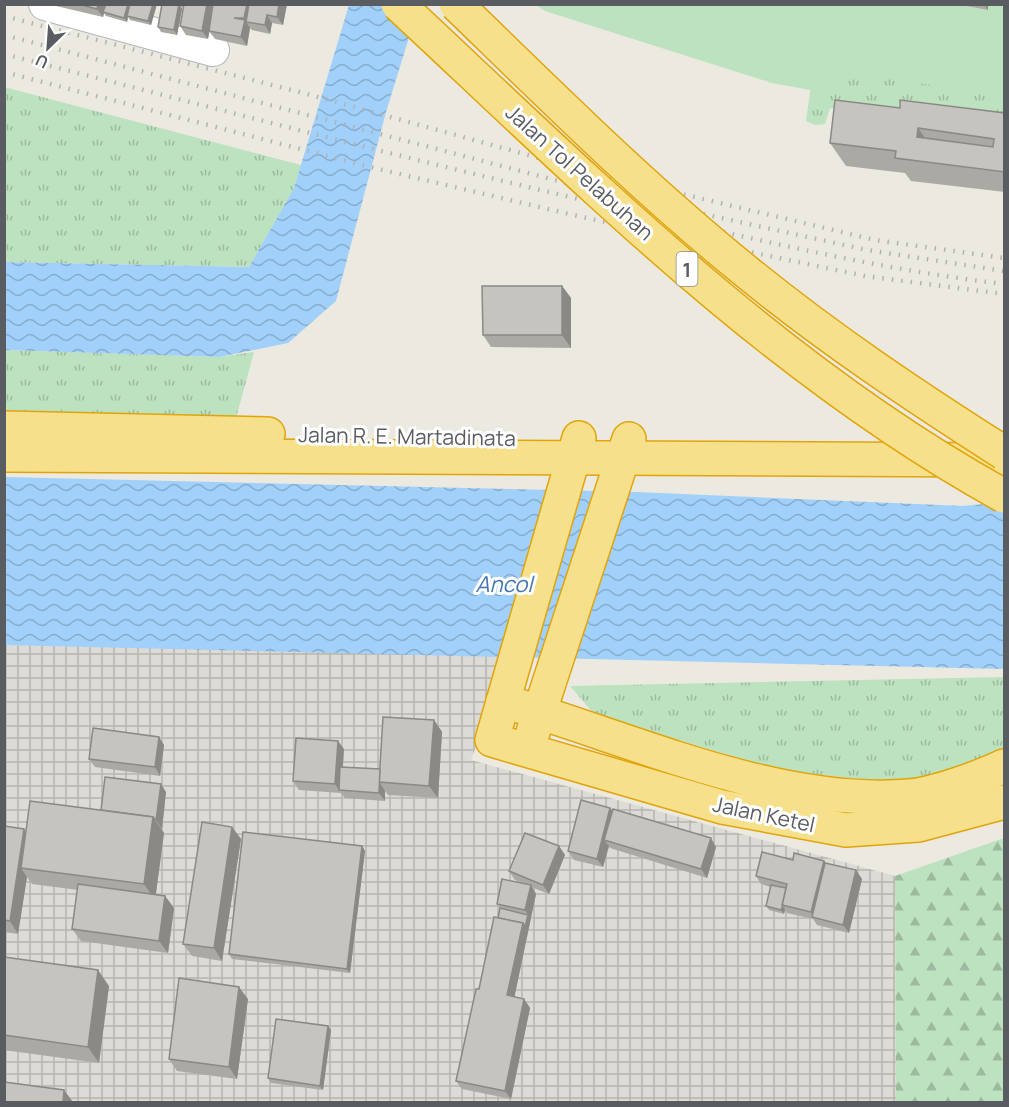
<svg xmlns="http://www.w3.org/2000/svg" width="1009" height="1107" font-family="Manrope,sans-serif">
	<defs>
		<pattern id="industrial-grid" width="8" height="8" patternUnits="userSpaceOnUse" patternTransform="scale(1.5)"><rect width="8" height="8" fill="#dddbd5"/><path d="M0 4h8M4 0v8" fill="none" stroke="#b6b5b0"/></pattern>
		<pattern id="grass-tufts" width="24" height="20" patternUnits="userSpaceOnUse" patternTransform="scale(1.5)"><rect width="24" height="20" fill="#bde2bf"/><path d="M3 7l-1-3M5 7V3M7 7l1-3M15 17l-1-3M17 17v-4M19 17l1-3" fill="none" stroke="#9dba9f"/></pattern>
		<pattern id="forest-firs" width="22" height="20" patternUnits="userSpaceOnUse" patternTransform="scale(1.5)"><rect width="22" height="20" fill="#bde2bf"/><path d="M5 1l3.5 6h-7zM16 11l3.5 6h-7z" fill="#9dba9f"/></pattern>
		<pattern id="water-waves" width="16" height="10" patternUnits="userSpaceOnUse" patternTransform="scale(1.5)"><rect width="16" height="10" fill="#a1d0fa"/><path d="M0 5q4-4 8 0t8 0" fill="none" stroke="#86acce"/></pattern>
	</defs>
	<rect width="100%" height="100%" fill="#ebe9e0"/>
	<path fill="url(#industrial-grid)" d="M5,644L510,654L471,760L895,876L896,1102H5Z"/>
	<g fill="url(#grass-tufts)">
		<path d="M950,62L1004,72V134L830,108L825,124L815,125L806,121L812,78Z"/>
		<path d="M4,87L301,165L294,188L249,267L5,262Z"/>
		<path d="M5,350L219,357L254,352L232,433L5,430Z"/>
		<path d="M1004,677V753L902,784L779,770L595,715L570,686Z"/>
	</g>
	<path fill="url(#forest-firs)" d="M1004,838V1102H896L895,876Z"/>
	<path fill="#bde2bf" d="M536,5H1004V96L857,74L816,91L772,83L545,11Z"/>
	<g fill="url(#water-waves)">
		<path d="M349,5H419L386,112L336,301L288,343L219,357L5,350V262L249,267L294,188Z"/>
		<path d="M5,477L636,492L963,506L1004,502V669L5,645Z"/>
	</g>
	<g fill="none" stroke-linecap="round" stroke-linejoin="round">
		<g stroke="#b3b6bb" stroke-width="34">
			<path id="minor" d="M45,4L213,50"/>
		</g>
		<g stroke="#e1a50b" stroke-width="36">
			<g id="highway">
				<path d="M4,428L268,434"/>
				<path d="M579,438L492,740L722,807L846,830L918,825L1004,802"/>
				<path d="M4,455L1004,460"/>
				<path d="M503,701C629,738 777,807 909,796C934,794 981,777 1004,766"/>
				<path d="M533,732L629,439"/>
			</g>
		</g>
		<use href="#minor" stroke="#fff" stroke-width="32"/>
		<use href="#highway" stroke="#f7e08b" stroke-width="33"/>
		<g stroke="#b1b2b2" stroke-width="4.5" stroke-dasharray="1.5 8" stroke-linecap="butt">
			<path d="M4,16L307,94L590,172L875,240L1004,258"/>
			<path d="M4,35L585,188L867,250L1004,271"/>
			<path d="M4,54C226,111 447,170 670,220C781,245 891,271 1004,284"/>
			<path d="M4,72L374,168L582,217L865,276L1004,294"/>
		</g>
		<g stroke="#e1a50b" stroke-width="36" stroke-linecap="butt">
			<g id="highway-bridge">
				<path d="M398,4C588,181 775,370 1004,496"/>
				<path d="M456,4C551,96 645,190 748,273C829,339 916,397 1004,453"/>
			</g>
		</g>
		<use href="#highway-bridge" stroke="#f7e08b" stroke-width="33"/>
	</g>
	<g fill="#aaa9a3">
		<path d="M55,4H157L151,25L130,20L128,17L127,22L106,16L104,13L103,17L56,6Z"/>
		<path d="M162,4H287L283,25L272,23L270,34L252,30L250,28L247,46L215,39L209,31L208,39L186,35L180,26L184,8L181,7L182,9L177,35L161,32L158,27Z"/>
		<path d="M966,4H988V10L967,6Z"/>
		<path d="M1005,113V192L911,181L905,173L846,166L830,143Z"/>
		<path d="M562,286L571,298V348L491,347L483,335Z"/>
		<path d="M434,720L442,732L438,798L388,795L385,791V801L345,798L341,793L299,790L293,781L344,749L343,767L380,769Z"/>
		<path d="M164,745L160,776L95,767L89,759Z"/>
		<path d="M166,792L162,829H161L164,833L156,894L165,896L174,908L168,953L81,941L72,929L78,890L32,884L27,877L18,934L4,932V826L26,831Z"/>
		<path d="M610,808L613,811L716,847L707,878L610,848L609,846L603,867L574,860L568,851Z"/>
		<path d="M232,827L241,839L222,961L192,956L183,944Z"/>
		<path d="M362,846L365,851L350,973L232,959L229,954Z"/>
		<path d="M559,846L565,855L549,894L531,887L536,894L514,997L524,999L530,1008L511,1099L462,1089L456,1081L479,989L498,918L500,908L497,904L526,885L515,880L509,871Z"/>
		<path d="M793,860L824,861L825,863L862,879L849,933L817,925L813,919L787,913L785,910L784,914L769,910L766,906L770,887L761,884L756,876Z"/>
		<path d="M4,957L109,986L99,1063L4,1050Z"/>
		<path d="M248,999L237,1079L177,1071L169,1059Z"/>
		<path d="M328,1026L331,1030L323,1090L271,1083L268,1078Z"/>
	</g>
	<g fill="#8b8985">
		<path d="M98,4H106L103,17L97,9Z"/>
		<path d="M128,4H132L127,16L128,17L127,22L124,18Z"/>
		<path d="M153,4H157L151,25L148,21Z"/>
		<path d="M179,4L182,9L177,35L174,30Z"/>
		<path d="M207,4H215L208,39L202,31Z"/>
		<path d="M247,4H254L247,22L244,18Z"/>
		<path d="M279,4H287L283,25L277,17Z"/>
		<path d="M984,4H988V10Z"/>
		<path d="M267,15L272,23L270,34L265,25Z"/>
		<path d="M245,20L250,28L247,46L241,37Z"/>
		<path d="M918,128L934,151L917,137Z"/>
		<path d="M562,286L571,298V348L562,335Z"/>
		<path d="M434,720L442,732L438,798L429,786Z"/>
		<path d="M159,737L164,745L160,776L155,767Z"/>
		<path d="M338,741L344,749L341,790H339L335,784Z"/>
		<path d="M380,783L385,791V801L379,793Z"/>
		<path d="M161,784L166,792L162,829L156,820Z"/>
		<path d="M610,808L616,816L604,840L609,846L603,867L597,859Z"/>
		<path d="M153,817L164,833L155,900L144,884Z"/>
		<path d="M232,827L241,839L222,961L214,948Z"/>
		<path d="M24,829L33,841L21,868L27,877L18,934L10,921Z"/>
		<path d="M711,838L716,847L707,878L701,869Z"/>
		<path d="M362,846L365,851L350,973L347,969Z"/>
		<path d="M559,846L565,855L549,894L543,885Z"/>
		<path d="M824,861L830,869L815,918L811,912Z"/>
		<path d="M856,870L862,879L849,933L843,925Z"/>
		<path d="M531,885L536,894L513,1004L507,995L523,923L528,915L525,910Z"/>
		<path d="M165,896L174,908L168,953L159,941Z"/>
		<path d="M783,906L785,910L784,914L781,910Z"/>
		<path d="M98,970L109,986L99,1063L88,1047Z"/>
		<path d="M239,987L248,999L237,1079L229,1067Z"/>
		<path d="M524,999L530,1008L511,1099L505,1091Z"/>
		<path d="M328,1026L331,1030L323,1090L320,1086Z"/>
		<path d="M64,1090L73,1102H63Z"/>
	</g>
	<g fill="#c6c4be" stroke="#8b8985" stroke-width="1.5" fill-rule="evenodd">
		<path d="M78,4H98L97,9Z"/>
		<path d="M106,4H128L124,18L103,12Z"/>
		<path d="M130,4H153L148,21L127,16Z"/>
		<path d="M162,4H179L174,30L158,27Z"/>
		<path d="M184,4H207L202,31L180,26Z"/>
		<path d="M213,4H247L244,18H234L245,20L241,37L209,31Z"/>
		<path d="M249,4H279L277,17L267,15L265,25L246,22Z"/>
		<path d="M835,100L900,108V100L1005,113V172L895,158L896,151L830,143ZM918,128L994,139L993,147L917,137Z"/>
		<path d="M482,286H562V335H483Z"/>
		<path d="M383,717L434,720L429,786L379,782Z"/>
		<path d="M93,728L159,737L155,767L89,759Z"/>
		<path d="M296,738L338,741L335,784L293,781Z"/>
		<path d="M340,767L380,769L379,793L339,790Z"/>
		<path d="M105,777L161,784L156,820L153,817L101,810Z"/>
		<path d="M581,800L610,808L597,859L568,851Z"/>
		<path d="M30,801L153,817L144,884L21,868Z"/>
		<path d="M613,809L711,838L701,869L604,840Z"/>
		<path d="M202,822L232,827L214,948L183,944Z"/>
		<path d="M4,826L24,829L10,921L4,920Z"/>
		<path d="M243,832L362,846L347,969L229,954Z"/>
		<path d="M525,833L559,846L543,885L509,871Z"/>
		<path d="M762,852L793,860L794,853L824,861L811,912L782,905L787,884L756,876Z"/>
		<path d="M825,863L856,870L843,925L812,917Z"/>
		<path d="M502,879L531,885L525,910L497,904Z"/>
		<path d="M78,884L165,896L159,941L72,929Z"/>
		<path d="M771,885L786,888L782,905H783L781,910L766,906Z"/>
		<path d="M500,908L528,915L525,927L523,923L498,918Z"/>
		<path d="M494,917L523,923L507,995L524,999L505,1091L456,1081L476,989H479Z"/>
		<path d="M4,957L98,970L88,1047L4,1035Z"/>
		<path d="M179,978L239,987L229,1067L169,1059Z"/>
		<path d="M276,1019L328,1026L320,1086L268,1078Z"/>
		<path d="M4,1082L64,1090L63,1102H4Z"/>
	</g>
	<g text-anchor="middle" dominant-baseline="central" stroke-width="6" stroke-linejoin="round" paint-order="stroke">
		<rect fill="#fff" stroke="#8b8d90" stroke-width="1.5" x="676.5" y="252" width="21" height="34" rx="4.5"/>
		<g font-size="20" font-weight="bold" fill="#595c61">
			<text x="687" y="269">1</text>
		</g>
		<g font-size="21" fill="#595c61" stroke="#fff">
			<text transform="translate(580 172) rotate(42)">Jalan Tol Pelabuhan</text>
			<text transform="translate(407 436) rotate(1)">Jalan R. E. Martadinata</text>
			<text transform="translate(764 814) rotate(12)">Jalan Ketel</text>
		</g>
		<g font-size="22" font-style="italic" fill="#4376b3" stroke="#fff">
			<text x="504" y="584">Ancol</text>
		</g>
	</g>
	<rect width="1009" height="1107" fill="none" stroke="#595c61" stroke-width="12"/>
	<g transform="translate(48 48) rotate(205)" stroke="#ffffff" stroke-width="4.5" paint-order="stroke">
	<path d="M0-4.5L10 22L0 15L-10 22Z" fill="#595c61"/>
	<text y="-9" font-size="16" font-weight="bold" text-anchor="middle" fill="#595c61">U</text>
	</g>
</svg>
